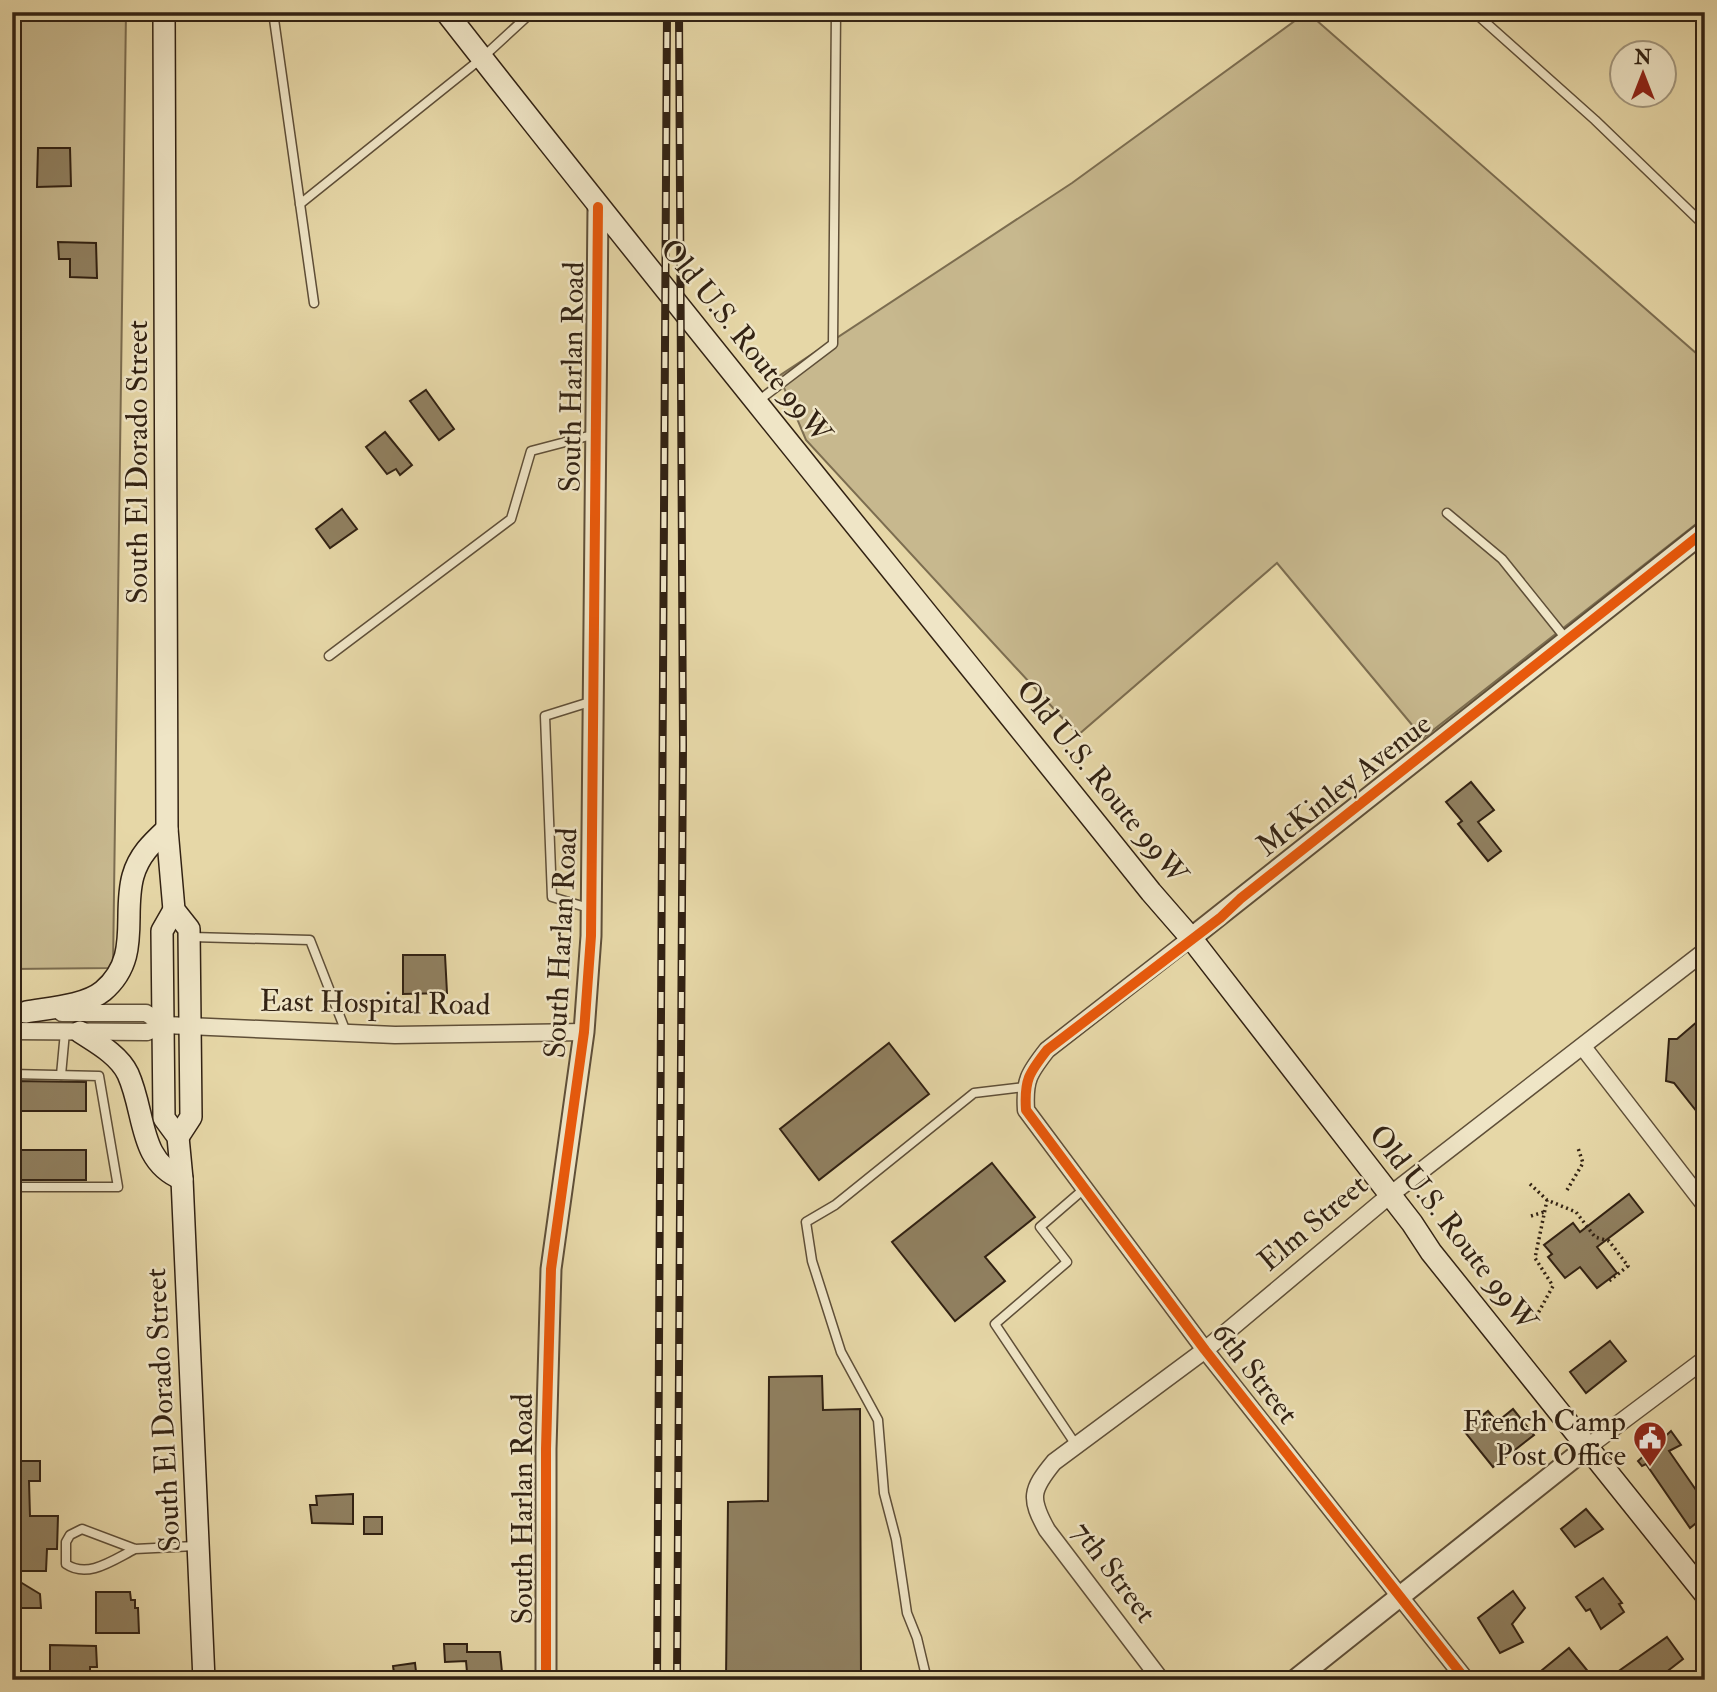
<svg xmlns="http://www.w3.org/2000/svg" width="1717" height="1692" font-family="'IM FELL Double Pica',serif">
	<rect width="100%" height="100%" fill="#e6d7a7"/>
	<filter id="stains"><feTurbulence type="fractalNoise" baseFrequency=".00286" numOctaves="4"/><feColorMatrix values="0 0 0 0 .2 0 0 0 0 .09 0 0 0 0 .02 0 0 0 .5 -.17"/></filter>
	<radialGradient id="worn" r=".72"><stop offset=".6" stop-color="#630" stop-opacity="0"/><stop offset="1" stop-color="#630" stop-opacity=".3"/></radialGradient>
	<g fill="#c7b88e" stroke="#7c6d50" stroke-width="2">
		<path d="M12,12H126L113,968L12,969Z"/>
		<path d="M1307,12L1705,361V517L1423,738L1277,563L1078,735L806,440L779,376L1072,183Z"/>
	</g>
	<g fill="#908060" stroke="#322213" stroke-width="2">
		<path d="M38,148H70L71,186L37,187Z"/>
		<path d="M58,242L96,243L97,278L70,277V259H59Z"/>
		<path d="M426,390L454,429L439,440L410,401Z"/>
		<path d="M385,432L412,465L400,475L396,469L387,474L366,447Z"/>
		<path d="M342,509L357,529L330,548L316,529Z"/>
		<path d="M1471,782L1494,810L1478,822L1501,851L1488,861L1458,824L1462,821L1446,802Z"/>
		<path d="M403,955H445L447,993L403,994Z"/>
		<path d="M1705,1015V1056L1698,1062L1705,1072V1122L1674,1083L1666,1081L1669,1039H1677Z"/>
		<path d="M889,1043L929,1094L819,1180L780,1129Z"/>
		<path d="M12,1081L86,1082V1111H12Z"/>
		<rect x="12" y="1150" width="74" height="30"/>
		<path d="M992,1163L1035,1217L985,1257L1005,1281L955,1321L892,1242Z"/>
		<path d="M1629,1194L1643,1212L1597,1247L1617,1273L1597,1288L1580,1267L1565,1278L1548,1257L1552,1254L1544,1245L1573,1223L1580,1232Z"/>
		<path d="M1610,1341L1626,1361L1586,1393L1570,1372Z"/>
		<path d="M822,1376L823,1410L860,1409L861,1680H726L728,1502L768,1501L769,1377Z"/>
		<path d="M1513,1409L1534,1435L1493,1467L1464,1431L1488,1411L1497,1422Z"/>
		<path d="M1671,1431L1681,1445L1669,1451L1705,1503V1516L1690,1528L1646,1464L1642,1466L1638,1461Z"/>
		<path d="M12,1461H40V1481H29L30,1516H58L57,1549H47L46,1571H12Z"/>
		<path d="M353,1494V1524L312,1523L310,1505H317L316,1496Z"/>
		<path d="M1586,1509L1603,1529L1575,1547L1561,1529Z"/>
		<rect x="364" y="1517" width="18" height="17"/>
		<path d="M12,1577L40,1594L41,1608H12Z"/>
		<path d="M1603,1578L1622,1603L1619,1604L1624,1612L1601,1629L1590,1609L1586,1611L1576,1597Z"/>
		<path d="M1513,1591L1525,1608L1512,1624L1523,1642L1500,1653L1478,1618Z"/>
		<path d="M96,1592H130L131,1600H135V1608H138L139,1633H96Z"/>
		<path d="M1667,1637L1683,1659L1656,1680H1606Z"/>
		<path d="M444,1644H467V1652H500L502,1672H467L466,1661L445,1662Z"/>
		<path d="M50,1645L96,1646L97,1667H90V1680H50Z"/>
		<path d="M1569,1648L1595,1680H1530Z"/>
		<path d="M415,1663L417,1680H395L393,1666Z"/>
	</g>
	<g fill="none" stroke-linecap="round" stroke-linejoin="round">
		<g stroke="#5f4f38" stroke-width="11">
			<g id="service">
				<path d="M273,12L314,303"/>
				<path d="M1474,12L1595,120L1705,226"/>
				<path d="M300,204L482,58L532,12"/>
				<path d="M758,401L833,344L836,12"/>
				<path d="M1447,513L1502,559L1567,640"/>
				<path d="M329,656L511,519L531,451L596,434"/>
				<path d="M592,909L552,897L545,716L593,701"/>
				<path d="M192,937L310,940L346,1032"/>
				<path d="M12,1074L99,1076L118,1187H12"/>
				<path d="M61,1075L65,1032"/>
				<path d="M1076,1445L995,1324L1067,1262L1040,1227L1084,1189"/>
				<path d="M135,1549C113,1560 88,1579 66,1564V1542L70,1535L82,1529L135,1549L195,1546"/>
				<path d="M927,1680L917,1638L907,1613L896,1539L884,1493L878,1420L841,1352L812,1261L806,1222L835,1205L974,1093L1025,1087"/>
			</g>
		</g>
		<g stroke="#5f4f38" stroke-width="19">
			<g id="minor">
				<path d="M1191,938L1047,1050C1029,1073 1024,1080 1026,1110L1205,1350L1466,1680"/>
				<path d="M62,1013H146L165,1025"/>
				<path d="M12,1031L147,1032L165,1025L395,1035L584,1032"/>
				<path d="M1583,1047L1705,1205"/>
				<path d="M1585,1449L1705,1359"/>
				<path d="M1161,1680L1047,1530C1029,1498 1031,1490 1054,1462L1205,1350L1390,1195L1705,951"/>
			</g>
		</g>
		<g stroke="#5f4f38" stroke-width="23">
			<g id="tertiary">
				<path d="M1191,938L1705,531"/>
				<path d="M546,1680V1449L551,1269L584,1032L591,936L598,207"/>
				<path d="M1295,1680L1585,1449"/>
			</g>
		</g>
		<g stroke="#322213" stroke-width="24">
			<g id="secondary">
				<path d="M164,12L167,829L174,910L189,929L191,1117L178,1137"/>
				<path d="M446,12C677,308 916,598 1151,892L1191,938L1412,1223L1431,1252L1705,1594"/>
				<path d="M174,910L162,931L164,1118L178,1137L182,1179L204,1680"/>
				<path d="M26,1012C48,1008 85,1006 103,991C142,958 122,915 133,876C139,855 152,843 167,829"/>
				<path d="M80,1032C97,1043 119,1055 128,1074C146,1114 138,1161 182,1179"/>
			</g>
		</g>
		<g stroke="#322213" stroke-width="3.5" stroke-dasharray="2 3.5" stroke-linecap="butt">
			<path d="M1530,1184L1547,1200L1576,1212L1595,1237L1609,1241L1628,1266L1608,1282"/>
			<path d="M1567,1190L1583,1163L1578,1148"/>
			<path d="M1531,1216L1544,1212"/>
			<path d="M1536,1317L1553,1286L1535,1258L1547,1200"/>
		</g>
		<use href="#service" stroke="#efe5c6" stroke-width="8"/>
		<use href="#minor" stroke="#efe5c6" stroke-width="16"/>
		<use href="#tertiary" stroke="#efe5c6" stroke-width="19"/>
		<use href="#secondary" stroke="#efe5c6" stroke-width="21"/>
		<g stroke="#322213" stroke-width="8">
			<g id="rail">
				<path d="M657,1680L667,12"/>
				<path d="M677,1680L683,746L679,12"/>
			</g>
		</g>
		<use href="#rail" stroke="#efe5c6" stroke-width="5" stroke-dasharray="16" stroke-linecap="butt"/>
		<g stroke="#efe5c6" stroke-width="15">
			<g id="cycleway">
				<path d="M546,1680V1449L551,1269L584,1032L591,936L598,207"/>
				<path d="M1466,1680L1205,1350L1026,1110C1024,1080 1029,1073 1047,1050L1220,918L1240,899L1705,531"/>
			</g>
		</g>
		<use href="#cycleway" stroke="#e8590c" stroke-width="10"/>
	</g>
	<defs>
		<g id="civic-pin" transform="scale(1.75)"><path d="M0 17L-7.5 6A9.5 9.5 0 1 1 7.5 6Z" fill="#8f2418" stroke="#efe5c6"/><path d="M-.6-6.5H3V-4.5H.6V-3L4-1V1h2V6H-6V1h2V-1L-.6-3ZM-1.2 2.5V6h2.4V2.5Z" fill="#fff"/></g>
	</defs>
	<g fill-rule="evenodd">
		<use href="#civic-pin" x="1650" y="1438"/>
	</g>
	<g text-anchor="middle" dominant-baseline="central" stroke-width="5" stroke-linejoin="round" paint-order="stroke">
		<g font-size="30" fill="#322213" stroke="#efe5c6">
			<text transform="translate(746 341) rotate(51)">Old U.S. Route 99W</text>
			<text transform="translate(572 377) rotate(-89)">South Harlan Road</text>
			<text transform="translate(137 462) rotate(-90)">South El Dorado Street</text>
			<text transform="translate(1102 782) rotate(51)">Old U.S. Route 99W</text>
			<text transform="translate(1344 785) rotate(-38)">McKinley Avenue</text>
			<text transform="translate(561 943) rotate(-87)">South Harlan Road</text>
			<text transform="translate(375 1003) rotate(1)">East Hospital Road</text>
			<text transform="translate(1313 1223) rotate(-40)">Elm Street</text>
			<text transform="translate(1453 1228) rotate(52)">Old U.S. Route 99W</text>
			<text transform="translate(1255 1373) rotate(52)">6th Street</text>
			<text transform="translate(163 1410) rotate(-93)">South El Dorado Street</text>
			<text transform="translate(522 1509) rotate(-90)">South Harlan Road</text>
			<text transform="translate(1114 1572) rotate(53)">7th Street</text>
		</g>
		<g font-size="30" fill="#322213" stroke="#efe5c6" text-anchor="end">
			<text x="1626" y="1421">French Camp<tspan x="1626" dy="34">Post Office</tspan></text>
		</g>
	</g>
	<rect width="1717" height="1692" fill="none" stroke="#e6d7a7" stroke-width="42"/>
	<rect x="14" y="14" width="1689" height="1664" fill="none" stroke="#322213" stroke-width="3.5"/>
	<rect x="21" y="21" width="1675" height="1650" fill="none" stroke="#322213" stroke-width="2"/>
	<g transform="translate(1643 74)"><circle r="33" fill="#efe5c6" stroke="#a3977e" stroke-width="2"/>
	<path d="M0-5L12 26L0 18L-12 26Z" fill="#8f2418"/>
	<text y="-10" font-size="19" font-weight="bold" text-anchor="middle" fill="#322213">N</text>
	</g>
	<rect width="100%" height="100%" filter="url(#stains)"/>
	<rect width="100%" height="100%" fill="url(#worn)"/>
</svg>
